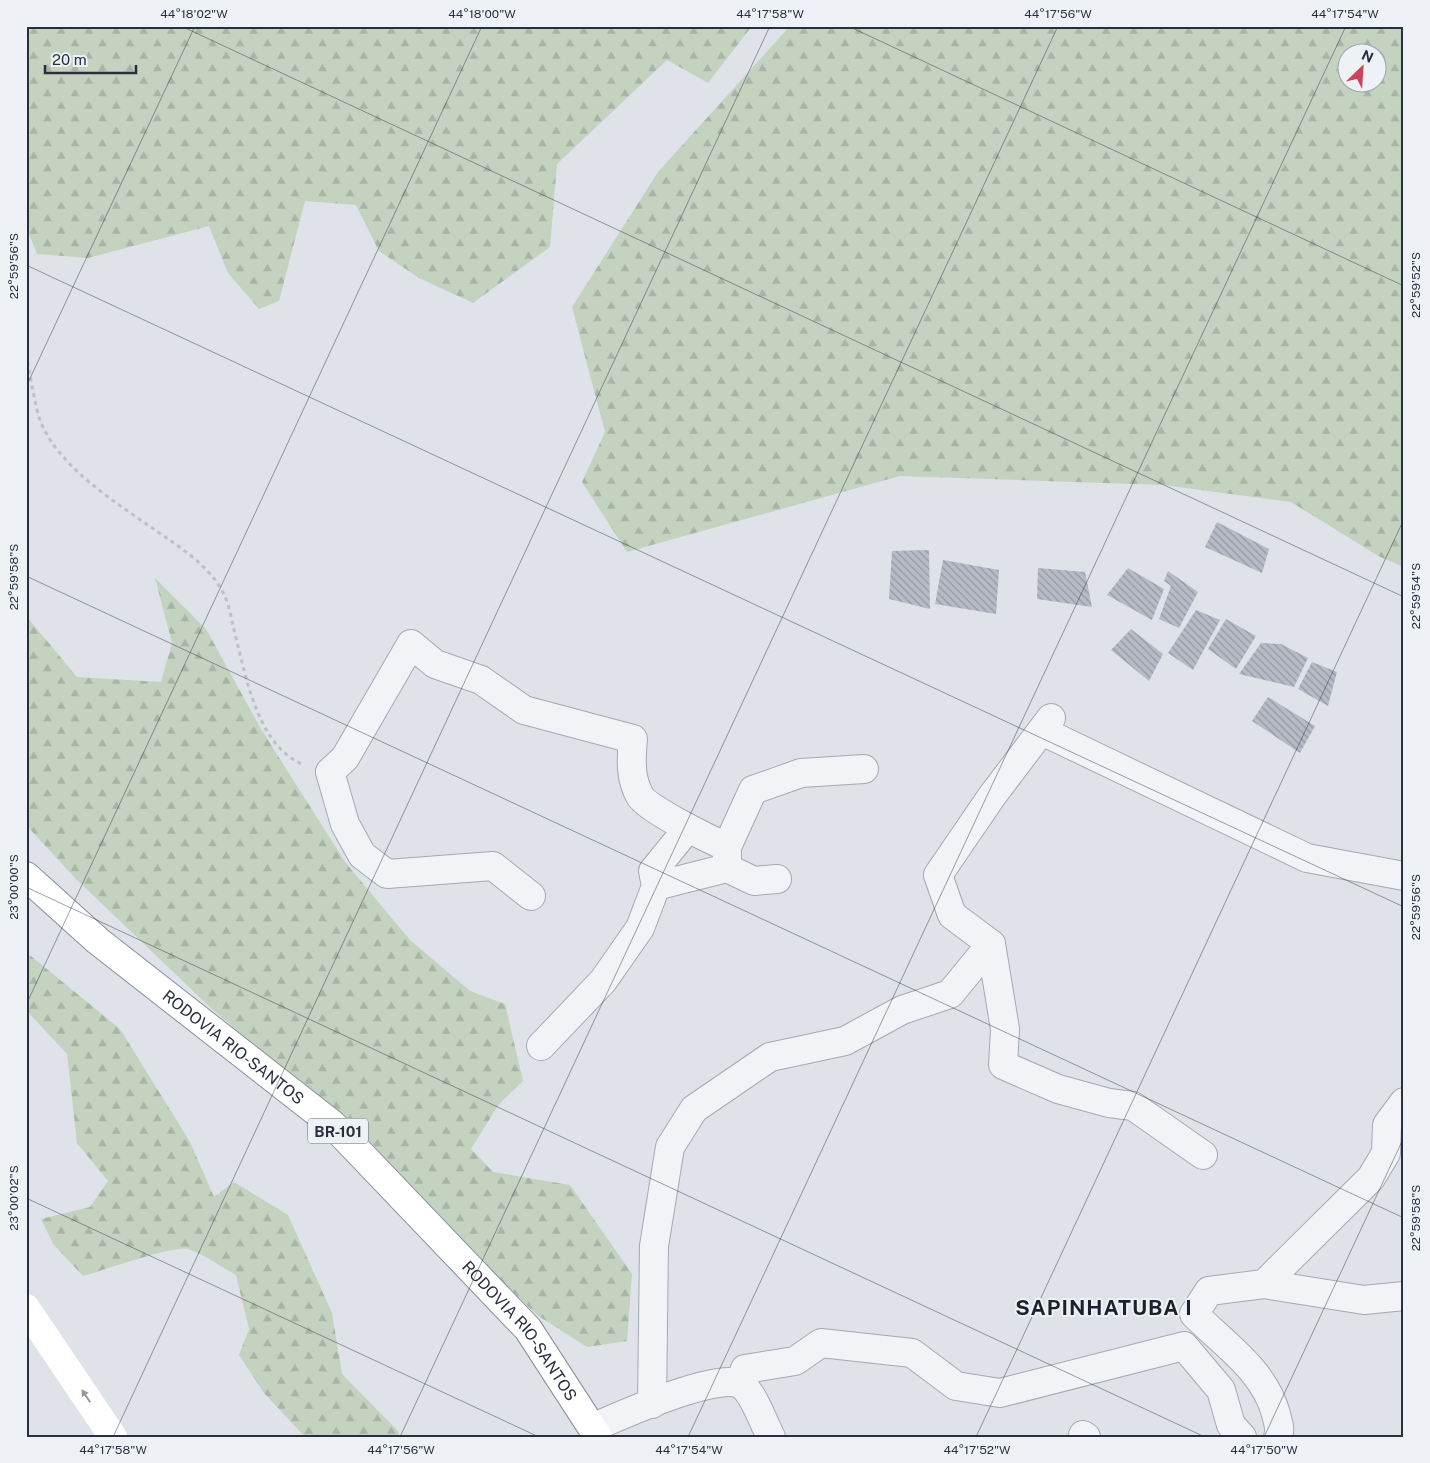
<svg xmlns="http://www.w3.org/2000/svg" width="1430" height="1463" font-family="'Public Sans',sans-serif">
	<defs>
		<pattern id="forest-firs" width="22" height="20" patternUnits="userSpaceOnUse" patternTransform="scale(1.25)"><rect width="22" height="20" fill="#c4d2c0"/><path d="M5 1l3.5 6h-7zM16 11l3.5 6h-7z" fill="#a8b5a6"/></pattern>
		<pattern id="building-back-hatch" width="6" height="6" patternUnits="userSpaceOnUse" patternTransform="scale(1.25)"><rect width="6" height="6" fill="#b6bbc5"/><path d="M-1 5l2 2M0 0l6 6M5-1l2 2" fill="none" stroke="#9498a1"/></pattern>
	</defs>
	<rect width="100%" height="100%" fill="#dfe2e8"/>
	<g fill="url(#forest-firs)" fill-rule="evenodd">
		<path d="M26,26H752L708,83L667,60L557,164L550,247L473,303L419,278L379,251L356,205L305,201L279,301L259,309L228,273L209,226L88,258L37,254L26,226Z"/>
		<path d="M790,26H1404V567L1380,557L1291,502L1163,485L900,476L627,552L582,482L605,432L572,307L658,172ZM1348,52H1378V82H1348Z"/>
		<path d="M155,578L206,629L261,729L345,862L410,940L470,991L505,1004L523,1081L499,1104L471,1149L493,1172L570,1185L632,1274L627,1341L587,1347L537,1315L441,1226L327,1107L212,1009L75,878L26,825V616L77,677L161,682L172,643Z"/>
		<path d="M26,952L120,1029L190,1142L214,1197L234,1182L288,1215L332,1313L342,1374L398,1431L400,1437H305L264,1393L239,1355L249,1329L236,1275C221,1267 204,1254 188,1249C174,1245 102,1271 83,1276L53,1244L41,1219L90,1207L108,1181L77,1143L67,1054L26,1010Z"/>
	</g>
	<g fill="url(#building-back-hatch)">
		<path d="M1217,522L1269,549L1262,573L1205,547Z"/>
		<path d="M929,550L930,609L889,599L892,551Z"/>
		<path d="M943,560L999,570L996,614L935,604Z"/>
		<path d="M1038,568L1085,572L1092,607L1037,599Z"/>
		<path d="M1128,568L1164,589L1152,620L1107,595Z"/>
		<path d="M1168,571L1198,592L1179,628L1159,619L1171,586L1164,581Z"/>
		<path d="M1196,610L1220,620L1193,670L1168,653Z"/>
		<path d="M1226,619L1256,636L1236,669L1208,649Z"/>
		<path d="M1131,629L1163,654L1149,681L1111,650Z"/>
		<path d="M1261,643L1281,644L1308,658L1294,687L1239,674Z"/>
		<path d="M1312,662L1337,672L1328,706L1298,689Z"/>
		<path d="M1268,697L1315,726L1300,753L1252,721Z"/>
	</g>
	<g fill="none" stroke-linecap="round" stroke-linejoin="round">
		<g stroke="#a4a9b2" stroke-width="30">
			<g id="street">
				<path d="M1051,718L992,796L938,875L952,915L991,944L1005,1029L1003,1065L1058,1089L1109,1103L1133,1106L1203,1155"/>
				<path d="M1042,731L1307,858L1404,876"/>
				<path d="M727,847L753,790L801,773L864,769"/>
				<path d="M656,886L727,868"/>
				<path d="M531,896L493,866L387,874L362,855L345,824L330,772L345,758L411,644L435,664L481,680L524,710L633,739C631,758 630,779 640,796C647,809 711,840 727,847V868L754,881L777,879"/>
				<path d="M541,1046L603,981L640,928L656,886L653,871L688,828"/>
				<path d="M1264,1284L1364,1300L1404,1296"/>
				<path d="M746,1389L742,1377L745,1369L795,1361L821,1343L912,1353L956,1386L1000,1393L1184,1346L1221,1390L1231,1425L1242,1437"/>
				<path d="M652,1404L654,1246L670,1147L694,1109L770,1057L845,1041L902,1010L950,994L991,944"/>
				<path d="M594,1427C618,1417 724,1368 743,1386C754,1395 764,1424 771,1437"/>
				<path d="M1083,1435L1086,1437"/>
				<path d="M1278,1437C1281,1429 1278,1423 1276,1414C1264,1370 1225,1345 1194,1314L1209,1291L1264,1284L1371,1178L1386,1153L1387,1125L1404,1102"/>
			</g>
		</g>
		<g stroke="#86909e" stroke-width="30">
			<g id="highway">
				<path id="s1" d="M26,876L98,941L332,1124L528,1329L598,1437"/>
			</g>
		</g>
		<path stroke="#bdc0c6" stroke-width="3" stroke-dasharray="4 4" stroke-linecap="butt" d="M26,354C30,374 33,394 38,414C52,463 115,502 155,530C177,545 202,561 218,584C227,596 230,611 233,626C245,670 255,744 302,764"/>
		<use href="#street" stroke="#f1f3f6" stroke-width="28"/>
		<path stroke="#fff" stroke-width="28" d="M26,1308L113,1437"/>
		<use href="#highway" stroke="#fff" stroke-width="28"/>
	</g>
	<defs><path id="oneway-solid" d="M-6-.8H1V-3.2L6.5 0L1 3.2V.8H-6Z" transform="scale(1.25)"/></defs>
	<use fill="#94989f" href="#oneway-solid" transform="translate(86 1396) rotate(-124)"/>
	<path fill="none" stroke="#28303f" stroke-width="1" stroke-opacity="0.45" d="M181,26L1404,597M848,26L1404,286M26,265L1404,907M26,387L195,26M26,576L1404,1218M26,887L1205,1437M26,1005L482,26M26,1198L539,1437M113,1437L770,26M400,1437L1058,26M688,1437L1346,26M976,1437L1404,519M1264,1437L1404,1137"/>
	<g text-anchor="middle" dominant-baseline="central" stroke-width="4" stroke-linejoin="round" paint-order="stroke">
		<rect fill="#eef1f5" stroke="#636a76" stroke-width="1" x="308" y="1118.5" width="60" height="25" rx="4"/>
		<g font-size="15" font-weight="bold" fill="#28303f">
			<text x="338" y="1131">BR-101</text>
		</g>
		<g font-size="16" fill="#28303f" stroke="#eef1f5">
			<text stroke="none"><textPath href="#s1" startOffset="269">RODOVIA RIO-SANTOS</textPath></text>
			<text stroke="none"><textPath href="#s1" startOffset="674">RODOVIA RIO-SANTOS</textPath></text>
		</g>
		<g font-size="21" font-weight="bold" letter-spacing="1" fill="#1a212f" stroke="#eef1f5">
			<text x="1104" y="1307">SAPINHATUBA I</text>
		</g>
	</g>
	<rect width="1430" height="1463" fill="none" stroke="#eef1f5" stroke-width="55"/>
	<g transform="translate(1362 68) rotate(25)"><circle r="24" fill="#eef1f5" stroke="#9fa4ac"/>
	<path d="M0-4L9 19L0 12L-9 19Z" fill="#cc4458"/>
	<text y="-8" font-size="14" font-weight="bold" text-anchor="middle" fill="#28303f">N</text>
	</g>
	<path d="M45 65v8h91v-8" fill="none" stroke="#28303f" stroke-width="2.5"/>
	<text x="52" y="65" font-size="15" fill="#28303f" stroke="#eef1f5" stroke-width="4" paint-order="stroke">20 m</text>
	<rect x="28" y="28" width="1374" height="1408" fill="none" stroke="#28303f" stroke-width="2"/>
	<g font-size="12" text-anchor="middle" fill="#28303f">
		<text x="194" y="18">44°18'02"W</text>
		<text x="482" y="18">44°18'00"W</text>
		<text x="770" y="18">44°17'58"W</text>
		<text x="1058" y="18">44°17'56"W</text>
		<text x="1345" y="18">44°17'54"W</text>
		<text transform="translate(14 266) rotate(-90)" y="4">22°59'56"S</text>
		<text transform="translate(1416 285) rotate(-90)" y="4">22°59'52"S</text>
		<text transform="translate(14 577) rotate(-90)" y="4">22°59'58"S</text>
		<text transform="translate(1416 596) rotate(-90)" y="4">22°59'54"S</text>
		<text transform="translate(14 887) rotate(-90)" y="4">23°00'00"S</text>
		<text transform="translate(1416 907) rotate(-90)" y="4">22°59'56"S</text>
		<text transform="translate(14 1198) rotate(-90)" y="4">23°00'02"S</text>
		<text transform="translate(1416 1218) rotate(-90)" y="4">22°59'58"S</text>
		<text x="113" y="1454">44°17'58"W</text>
		<text x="401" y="1454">44°17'56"W</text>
		<text x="689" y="1454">44°17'54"W</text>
		<text x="977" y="1454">44°17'52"W</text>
		<text x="1264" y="1454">44°17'50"W</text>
	</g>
</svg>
